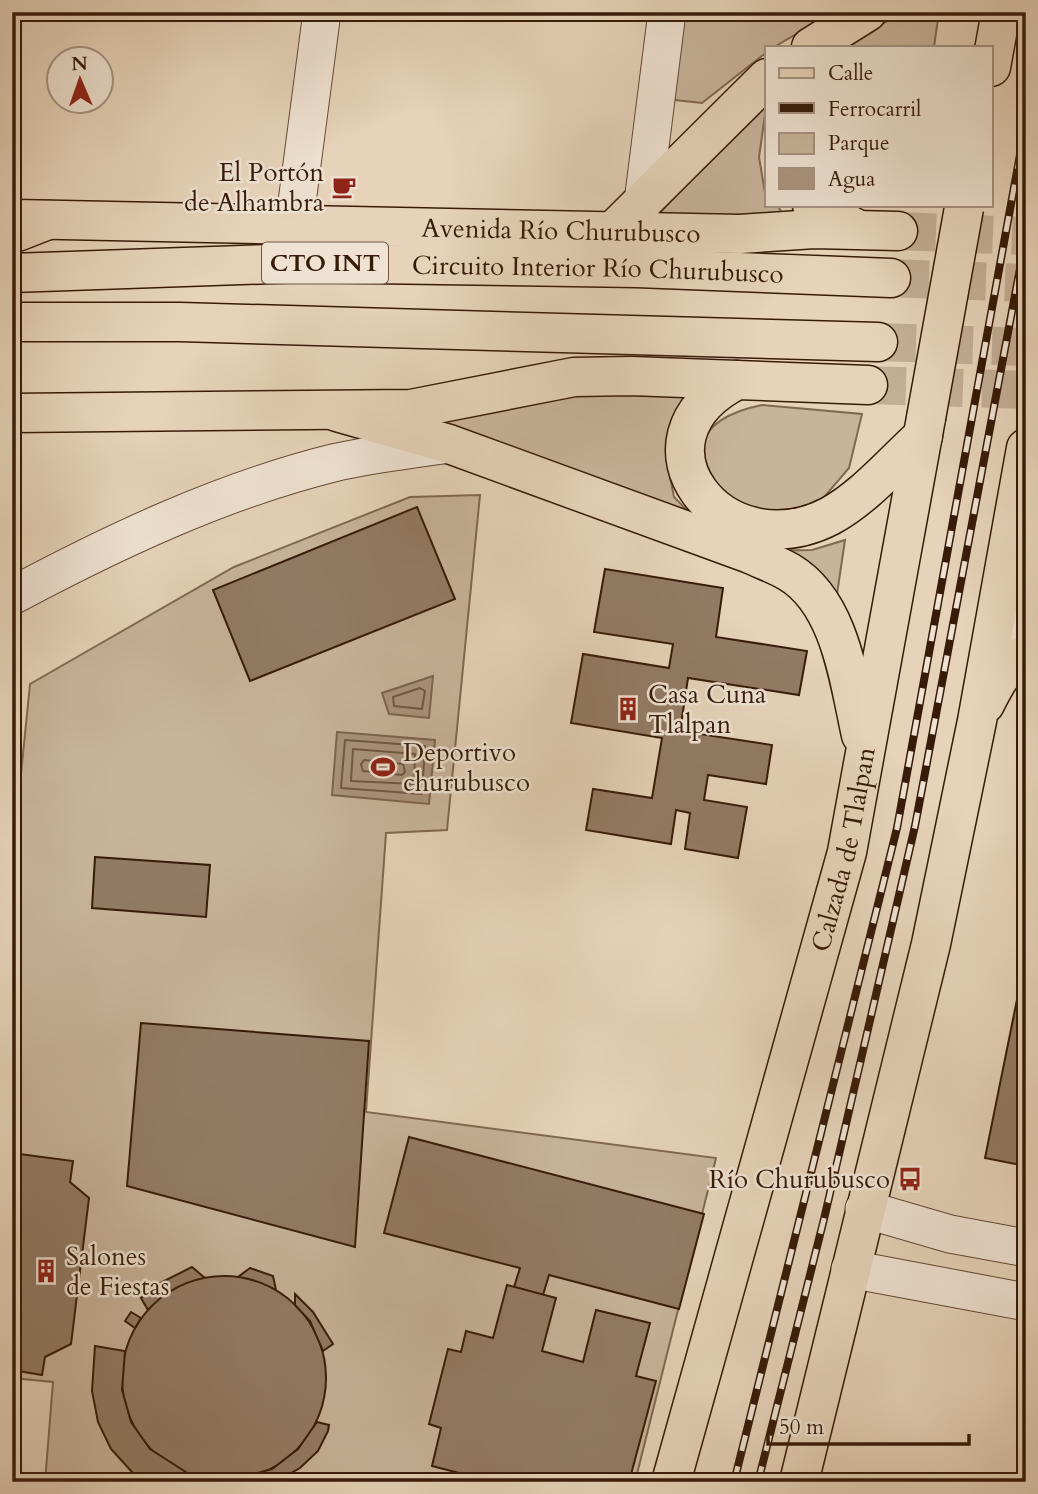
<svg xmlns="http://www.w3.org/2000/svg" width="1038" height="1494" font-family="Cardo,serif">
	<rect width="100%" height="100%" fill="#e6d3b9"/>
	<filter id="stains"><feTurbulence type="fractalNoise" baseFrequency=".00286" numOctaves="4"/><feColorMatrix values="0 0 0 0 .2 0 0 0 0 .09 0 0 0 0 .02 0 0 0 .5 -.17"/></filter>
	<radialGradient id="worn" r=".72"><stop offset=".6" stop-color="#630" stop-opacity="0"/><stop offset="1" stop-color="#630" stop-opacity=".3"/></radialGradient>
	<g fill="#c8b49b" stroke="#806852" stroke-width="2">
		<path d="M676,12H834L774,47H767V52L702,103L666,99Z"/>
		<path d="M903,12H939L934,47H843Z"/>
		<path d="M767,101L759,157L767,205H777L787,220L651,222Z"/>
		<path d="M694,393L675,421L666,458L674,497L705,529L420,423L531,397Z"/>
		<path d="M762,405L862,414L849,468L825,496L831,505L768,515L718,493C713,482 705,469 703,457C698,423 737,410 762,405Z"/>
		<path d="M480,495L447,830L386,833L366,1112L716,1158L635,1482H45L53,1382L12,1378V864L30,684L234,567L410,497Z"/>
		<path d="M845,540L836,601L767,551L812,550Z"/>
	</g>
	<g fill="#aa947d" stroke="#7c644f" stroke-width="2">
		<path d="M433,676L429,718L389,714L382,693Z"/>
		<path d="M337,732L435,740L429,804L332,795Z"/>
	</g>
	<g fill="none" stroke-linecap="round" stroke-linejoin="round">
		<g stroke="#705843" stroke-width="2">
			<path d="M420,688L425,691L422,709L394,706L393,697Z"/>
			<path d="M345,740L425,746L422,794L341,788Z"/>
			<path d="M353,749L415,754L414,784L351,781Z"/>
			<path d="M364,760L403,764L405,772L402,775L363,771L361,764Z"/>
		</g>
	</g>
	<g fill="#927b65" stroke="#371b09" stroke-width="2">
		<path d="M417,507L455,599L250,681L213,590Z"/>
		<path d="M605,569L723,588L716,637L807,651L799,695L688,678L680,731L772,745L766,784L708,775L704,800L747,807L738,858L685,849L690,813L676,810L671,844L586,830L593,789L652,798L662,738L571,723L583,654L669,668L673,644L594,632Z"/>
		<path d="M95,857L210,865L206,917L92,908Z"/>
		<path d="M1026,955V1166L985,1158Z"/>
		<path d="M141,1023L369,1041L355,1247L127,1186Z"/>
		<path d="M409,1137L704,1214L679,1309L549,1275L543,1295L514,1287L520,1268L384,1233Z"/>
		<path d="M12,1153L73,1161L70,1182L89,1198L71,1344L45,1357L42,1375L12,1370Z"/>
		<path d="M192,1267L205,1278L186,1284L148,1310L141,1298L156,1285Z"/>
		<path d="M250,1268L273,1276L276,1290L238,1277Z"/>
		<circle cx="224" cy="1378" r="102"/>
		<path d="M507,1285L556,1298L542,1351L583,1362L596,1310L650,1323L636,1376L656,1381L629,1482H461L463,1474L432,1466L441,1428L429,1424L448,1349L461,1352L466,1331L493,1338Z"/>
		<path d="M295,1294L313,1312L333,1344L323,1351L310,1321L295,1305Z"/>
		<path d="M131,1312L141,1318L135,1328L125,1321Z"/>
		<path d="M95,1346L125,1351L122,1390L131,1422L150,1449L189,1474V1482H141L111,1449L98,1422L92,1391Z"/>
		<path d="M317,1422L329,1425L328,1431L318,1451L300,1468L275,1482L233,1480L272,1469L298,1449Z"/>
	</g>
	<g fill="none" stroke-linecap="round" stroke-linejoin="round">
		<g stroke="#c3ae96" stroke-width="38" stroke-dasharray="38 19" stroke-linecap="butt">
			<path d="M898,231L1026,236"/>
			<path d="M868,385L1026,390"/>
		</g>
		<g stroke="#c3ae96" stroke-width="38" stroke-dasharray="38 19" stroke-linecap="butt">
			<path d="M891,278L1026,283"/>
			<path d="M878,342L1026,347"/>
		</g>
		<g stroke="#634935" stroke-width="39">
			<g id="minor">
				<path d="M643,202L667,12"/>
				<path d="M294,225L322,12"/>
				<path d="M12,596C113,542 221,491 333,463C371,454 410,450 449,444"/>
				<path d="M1011,662L1026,616"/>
				<path d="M864,1209L950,1234L1026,1248"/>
				<path d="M850,1269L1026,1302"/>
			</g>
		</g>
		<g stroke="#371b09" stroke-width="41">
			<g id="major">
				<path id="s1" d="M15,219L740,234L814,229L898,231"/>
				<path d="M12,413L411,409L574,377L631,376L868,385"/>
			</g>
		</g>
		<g stroke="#371b09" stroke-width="41">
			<g id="highway">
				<path d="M811,47L867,12"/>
				<path d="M991,67L1001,12"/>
				<path d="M812,205L857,229"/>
				<path d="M612,232L767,78"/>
				<path d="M12,234L48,220"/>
				<path id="s2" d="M12,273L301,263L637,268L891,278"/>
				<path d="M12,322H180L878,342"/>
				<path d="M737,380C620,440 722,572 830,516C865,497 894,462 923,436"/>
				<path d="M337,412L449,444L750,554C763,560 777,565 789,572C841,603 849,682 861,735"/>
				<path d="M985,704C996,682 1004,666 1026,654"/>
				<path id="s3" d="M671,1482L847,852L926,418"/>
				<path d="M799,1482L931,944L977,721L1026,448"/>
			</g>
		</g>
		<use href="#minor" stroke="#efe2d2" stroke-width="37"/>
		<use href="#major" stroke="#e6d3b9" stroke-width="38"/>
		<use href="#highway" stroke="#e6d3b9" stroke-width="38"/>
		<g stroke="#371b09" stroke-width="8">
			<g id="rail">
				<path d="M734,1482L897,828L1026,122"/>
				<path d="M758,1482L824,1219L915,826L1026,237"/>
			</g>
		</g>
		<use href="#rail" stroke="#efe2d2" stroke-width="5" stroke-dasharray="16" stroke-linecap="butt"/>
		<g stroke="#371b09" stroke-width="41" stroke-linecap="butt">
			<path id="highway-bridge" d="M926,418L964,208"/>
		</g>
		<use href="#highway-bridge" stroke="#e6d3b9" stroke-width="38"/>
	</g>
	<defs>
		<g id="cafe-bare" transform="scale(1.89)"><path d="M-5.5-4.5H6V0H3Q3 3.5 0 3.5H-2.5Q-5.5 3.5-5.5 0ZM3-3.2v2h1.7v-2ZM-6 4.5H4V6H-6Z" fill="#8f2418" stroke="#efe2d2" stroke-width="2.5" paint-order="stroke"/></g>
		<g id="building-bare" transform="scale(1.89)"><path d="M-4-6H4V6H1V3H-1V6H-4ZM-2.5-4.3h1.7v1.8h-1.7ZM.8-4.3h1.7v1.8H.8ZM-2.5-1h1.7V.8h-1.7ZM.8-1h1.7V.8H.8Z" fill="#8f2418" stroke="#efe2d2" stroke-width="2.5" paint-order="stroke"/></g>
		<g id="stadium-bare" transform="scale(1.89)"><path d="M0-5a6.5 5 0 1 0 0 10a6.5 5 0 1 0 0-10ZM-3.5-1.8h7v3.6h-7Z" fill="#8f2418" stroke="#efe2d2" stroke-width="2.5" paint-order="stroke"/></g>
		<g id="bus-bare" transform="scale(1.89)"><path d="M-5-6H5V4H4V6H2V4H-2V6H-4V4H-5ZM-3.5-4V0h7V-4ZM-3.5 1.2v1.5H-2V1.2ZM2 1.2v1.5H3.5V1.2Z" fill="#8f2418" stroke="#efe2d2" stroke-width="2.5" paint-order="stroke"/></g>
	</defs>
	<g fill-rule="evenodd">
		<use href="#cafe-bare" x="344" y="187"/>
		<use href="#building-bare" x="628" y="709"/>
		<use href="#stadium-bare" x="383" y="767"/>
		<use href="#bus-bare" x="910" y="1179"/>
		<use href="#building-bare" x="46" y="1271"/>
	</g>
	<g text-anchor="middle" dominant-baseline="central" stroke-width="5" stroke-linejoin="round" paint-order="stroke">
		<rect fill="#efe2d2" stroke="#6e5745" stroke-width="2" x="262" y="242.5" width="126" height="41" rx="5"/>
		<g font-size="24" font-weight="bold" fill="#371b09">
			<text x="325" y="263">CTO INT</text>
		</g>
		<g font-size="26" fill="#371b09" stroke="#efe2d2" text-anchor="start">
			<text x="324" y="172" text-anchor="end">El Portón<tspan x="324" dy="30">de Alhambra</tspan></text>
			<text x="648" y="694">Casa Cuna<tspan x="648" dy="30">Tlalpan</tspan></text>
			<text x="403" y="752">Deportivo<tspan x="403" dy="30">churubusco</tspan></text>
			<text x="890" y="1179" text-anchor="end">Río Churubusco</text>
			<text x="66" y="1256">Salones<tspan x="66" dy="30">de Fiestas</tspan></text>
		</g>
		<g font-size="26" fill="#371b09" stroke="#efe2d2">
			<text stroke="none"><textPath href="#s1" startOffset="546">Avenida Río Churubusco</textPath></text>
			<text stroke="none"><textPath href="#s2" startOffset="586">Circuito Interior Río Churubusco</textPath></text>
			<text stroke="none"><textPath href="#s3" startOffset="656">Calzada de Tlalpan</textPath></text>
		</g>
	</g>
	<rect width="1038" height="1494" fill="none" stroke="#e6d3b9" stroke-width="42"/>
	<rect x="14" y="14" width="1010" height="1466" fill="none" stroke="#371b09" stroke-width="3.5"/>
	<rect x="21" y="21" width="996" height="1452" fill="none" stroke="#371b09" stroke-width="2"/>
	<rect x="765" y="46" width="228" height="161" fill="#efe2d2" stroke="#a59282" stroke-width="2"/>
	<rect x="779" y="68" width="35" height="10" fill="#e6d3b9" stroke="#a59282" stroke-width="2"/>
	<text x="828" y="80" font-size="21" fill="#371b09">Calle</text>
	<rect x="779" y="103" width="35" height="10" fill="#371b09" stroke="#a59282" stroke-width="2"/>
	<text x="828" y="116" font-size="21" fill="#371b09">Ferrocarril</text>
	<rect x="779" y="133" width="35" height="21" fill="#c8b49b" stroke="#a59282" stroke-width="2"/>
	<text x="828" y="150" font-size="21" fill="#371b09">Parque</text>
	<rect x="779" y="168" width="35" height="21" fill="#aa947d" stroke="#a59282" stroke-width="2"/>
	<text x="828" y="186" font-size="21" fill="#371b09">Agua</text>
	<g transform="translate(80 80) rotate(358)"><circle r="33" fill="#efe2d2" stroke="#a59282" stroke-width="2"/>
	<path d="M0-5L12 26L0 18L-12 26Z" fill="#8f2418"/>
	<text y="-10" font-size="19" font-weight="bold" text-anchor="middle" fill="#371b09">N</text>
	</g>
	<path d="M768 1434v10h201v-10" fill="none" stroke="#371b09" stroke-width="3.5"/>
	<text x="779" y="1434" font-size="21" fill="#371b09" stroke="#efe2d2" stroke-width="5" paint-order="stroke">50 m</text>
	<rect width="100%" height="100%" filter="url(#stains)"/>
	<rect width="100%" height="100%" fill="url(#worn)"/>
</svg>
